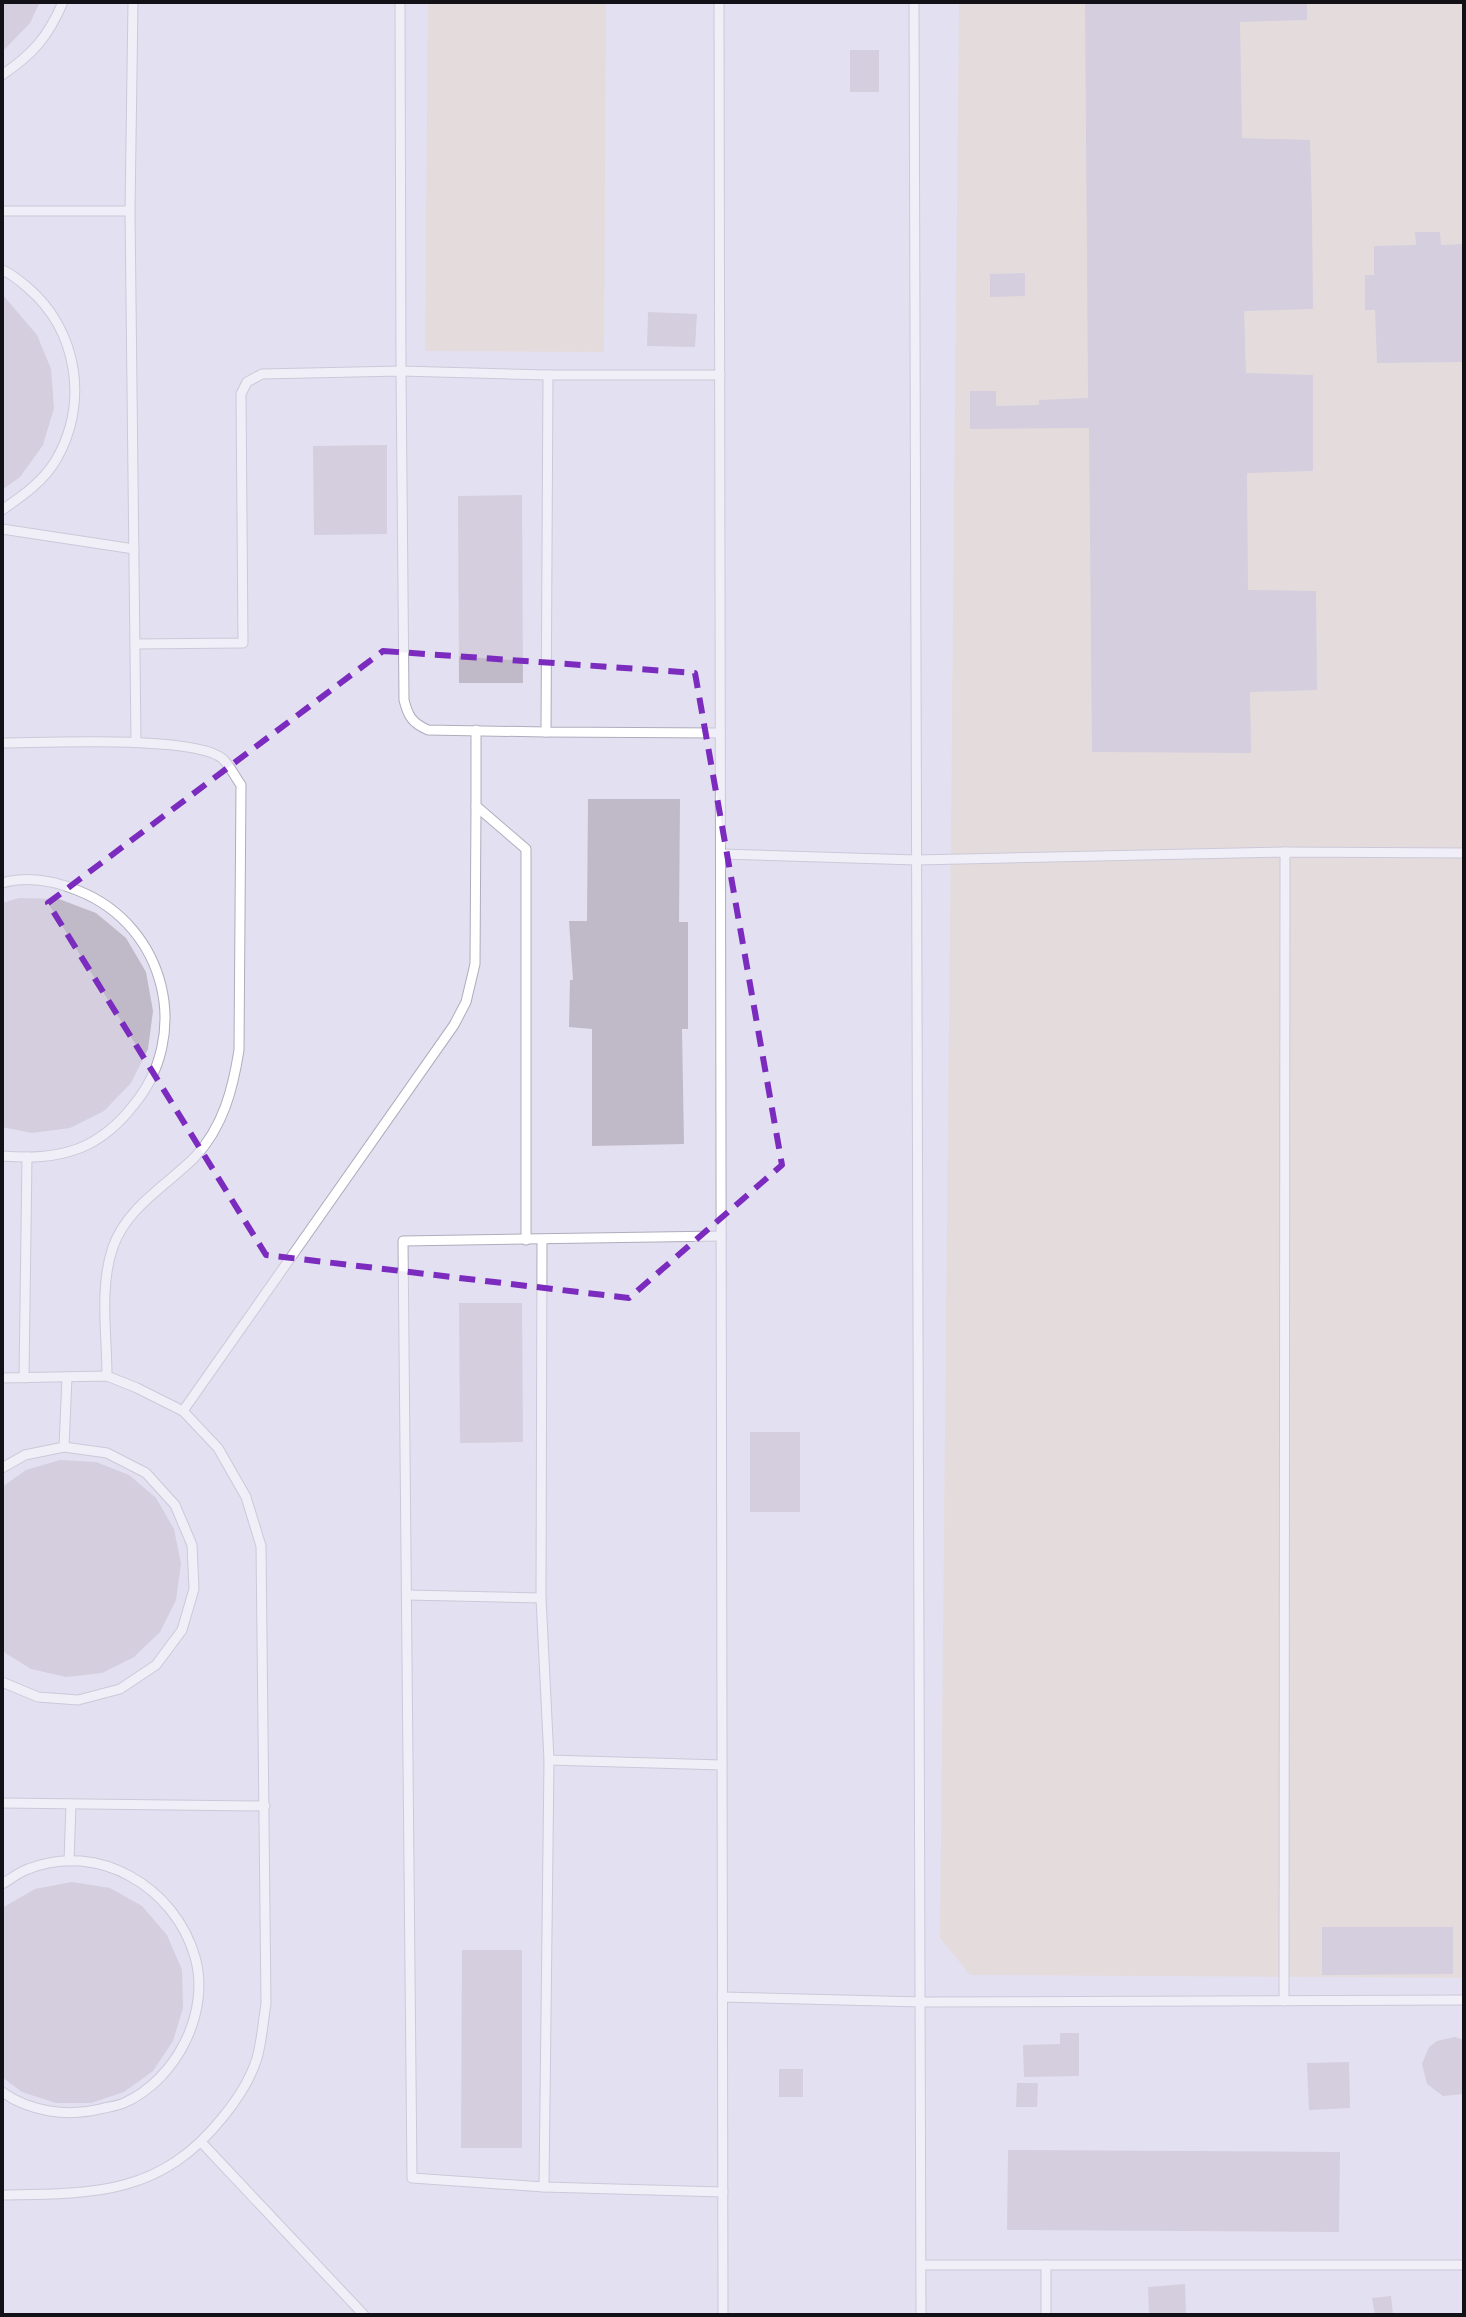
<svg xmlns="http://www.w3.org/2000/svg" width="1466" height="2317" font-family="'Exo 2',sans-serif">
	<rect width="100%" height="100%" fill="#e3e0f1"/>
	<g fill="#e4d7c3">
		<path d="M428,2H606L604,352L425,351Z"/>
		<path d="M959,2H1464V1978L970,1975L940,1938Z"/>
	</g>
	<g fill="#c0b9c8">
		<path d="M2,2H40L30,23L2,52Z"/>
		<path d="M1085,2H1307V20L1240,22L1242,138L1310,140L1312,211L1313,309L1244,311L1246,373L1313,375V471L1247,473L1248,590L1316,591L1317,690L1250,692L1251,753L1092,752L1089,428L970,429V391H996V406L1039,405V400L1088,398Z"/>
		<rect x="850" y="50" width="29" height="42"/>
		<path d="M1415,232H1440L1441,245L1464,244V362L1377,363L1375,310H1365V275H1374V246L1416,245Z"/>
		<path d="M1025,273V296L990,297V274Z"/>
		<path d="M2,294L37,335L51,369L54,408L43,445L20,477L2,490Z"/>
		<path d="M648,312L697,314L695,347L647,346Z"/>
		<path d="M387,445V534L314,535L313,446Z"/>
		<path d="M522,495L523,683H459L458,496Z"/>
		<path d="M588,799H680L679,922H688V1029H682L684,1144L592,1146V1029L569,1027L570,980H573L569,921H587Z"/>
		<path d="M19,898L59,899L96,913L126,938L146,972L153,1011L148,1049L131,1083L104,1111L70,1128L32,1133L2,1127V903Z"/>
		<path d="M459,1303H522L523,1442L460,1443Z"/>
		<rect x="750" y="1432" width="50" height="80"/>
		<path d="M60,1460L96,1462L129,1475L156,1498L174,1529L181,1564L176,1600L160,1632L134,1657L102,1673L66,1677L31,1669L2,1651V1487L26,1470Z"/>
		<path d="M72,1882L110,1888L142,1906L167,1935L182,1970L183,2008L173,2041L153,2071L124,2092L91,2103H56L22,2092L2,2077V1908L35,1889Z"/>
		<path d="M1322,1927H1453V1974L1322,1975Z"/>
		<path d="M462,1950H522V2148H461Z"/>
		<path d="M1060,2033H1079V2076L1024,2077L1023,2045L1060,2044Z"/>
		<path d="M1455,2037L1464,2040V2094L1443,2096L1427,2084L1422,2064L1429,2047L1437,2041Z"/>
		<path d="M1349,2062L1350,2108L1309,2110L1307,2063Z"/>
		<rect x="779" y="2069" width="24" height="28"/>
		<path d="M1017,2083H1038L1037,2107H1016Z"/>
		<path d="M1008,2150L1340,2152L1339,2232L1007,2230Z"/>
		<path d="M1185,2284L1186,2315H1149L1148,2287Z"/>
		<path d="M1391,2296L1393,2315H1375L1372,2298Z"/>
	</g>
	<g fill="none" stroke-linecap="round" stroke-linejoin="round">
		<g stroke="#afacbc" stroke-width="11">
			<g id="service">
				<path d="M133,2L130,211L136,742"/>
				<path d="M400,2L401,371L548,375H720"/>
				<path d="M719,2L723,2315"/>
				<path d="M914,2L921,2315"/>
				<path d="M2,75C33,54 48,37 63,2"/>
				<path d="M2,211H130"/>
				<path d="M2,270C12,274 19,280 27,287C78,330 89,403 56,460C43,482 22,496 2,510"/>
				<path d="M548,375L546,732L720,733"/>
				<path d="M2,529L134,549"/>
				<path d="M135,644L243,643L241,394L247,382L262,374L401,371L404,700C408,716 412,723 428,730L546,732"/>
				<path d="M476,730V806L526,849V1240"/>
				<path d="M2,743C43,743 196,735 223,759C230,766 235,777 241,785L239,1050C233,1089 223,1127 195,1157C166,1186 127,1207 113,1247C99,1287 107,1334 107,1376"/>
				<path d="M721,854L916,860L1285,852L1464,853"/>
				<path d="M2,883C27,876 55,881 79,891C166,926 193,1036 132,1107C119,1124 100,1140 80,1148C54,1158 29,1158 2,1156"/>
				<path d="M721,1236L403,1241L412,2178L544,2187L723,2192"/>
				<path d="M542,1240L541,1598L549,1760L544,2187"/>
				<path d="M2,1378L107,1376L137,1388L183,1411L218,1448L246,1497L261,1546L266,2004C263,2021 262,2041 257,2058C251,2078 236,2101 223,2117C161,2195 94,2194 2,2195"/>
				<path d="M24,1378L27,1157"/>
				<path d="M183,1411L454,1025L466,1002L475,964L476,806"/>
				<path d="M64,1447L67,1377"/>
				<path d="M2,1468L25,1455L64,1447L107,1453L146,1473L175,1505L192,1545L194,1589L182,1630L156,1665L120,1689L78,1700L38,1697L2,1682"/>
				<path d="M407,1595L541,1598"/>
				<path d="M549,1760L722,1765"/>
				<path d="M2,1803L265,1806"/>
				<path d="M69,1861L71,1804"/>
				<path d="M2,1884C11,1879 19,1872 28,1869C98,1841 175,1887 195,1957C211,2012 176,2080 124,2103C117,2106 108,2107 100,2109C68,2117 30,2112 2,2092"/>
				<path d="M722,1997L922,2002L1464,2000"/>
				<path d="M1284,2001L1285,852"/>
				<path d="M202,2143L364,2315"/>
				<path d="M921,2265H1464"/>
				<path d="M1046,2315V2265"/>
			</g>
		</g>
		<use href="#service" stroke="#fff" stroke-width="9"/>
	</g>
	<path d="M0 0H1466V2317H0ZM383,651L695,673L782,1165L629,1298L266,1255L48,903Z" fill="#e3e0f1" fill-opacity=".55" fill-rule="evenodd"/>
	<path fill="none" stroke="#7b2cbf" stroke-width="6" stroke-dasharray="16 10" stroke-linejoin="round" d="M383,651L695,673L782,1165L629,1298L266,1255L48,903Z"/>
	<rect width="1466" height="2317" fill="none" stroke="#121117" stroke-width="8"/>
</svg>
